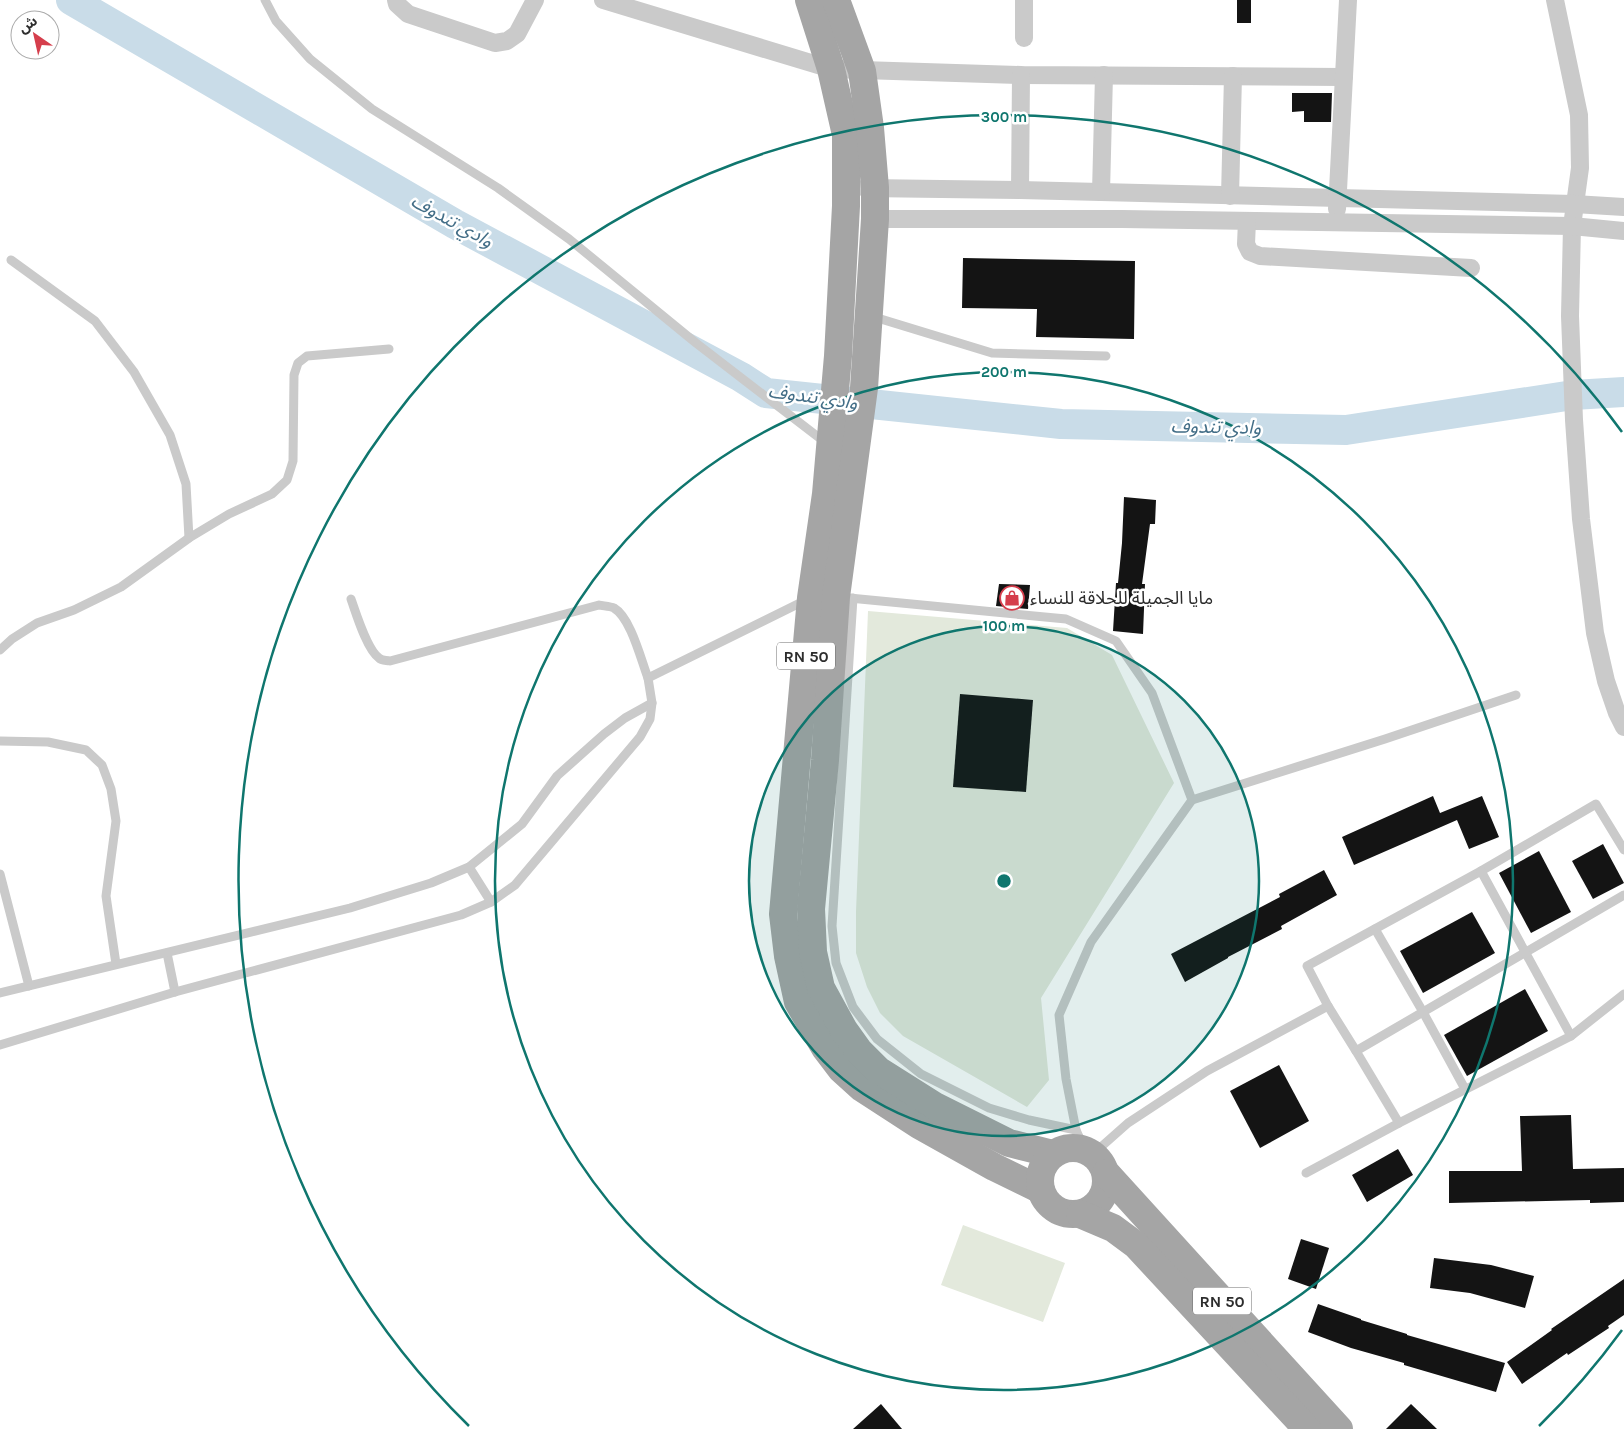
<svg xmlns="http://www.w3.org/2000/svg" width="1624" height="1429" font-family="Karla,'Noto Sans Arabic',sans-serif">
	<rect width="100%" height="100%" fill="#fff"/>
	<g fill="#e3e9dc">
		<path d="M868,611L1067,628L1112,655L1174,783L1041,998L1049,1080L1027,1107L903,1036L880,1013L867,987L856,953V912Z"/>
		<path d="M963,1225L1065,1263L1043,1322L941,1285Z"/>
	</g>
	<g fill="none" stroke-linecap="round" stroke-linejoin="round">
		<path stroke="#c9dce8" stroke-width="30" d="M71,0L455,224L741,377L766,393L1061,424L1346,430L1573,395L1624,392"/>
	</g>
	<g fill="#141414">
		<rect x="1237" y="0" width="14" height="23"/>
		<path d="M1292,93H1332L1331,122H1304V111L1292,112Z"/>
		<path d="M963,258L1135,261L1134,339L1036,337L1037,309L962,308Z"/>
		<path d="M1124,497L1156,500L1155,524H1150L1142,584H1145L1143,634L1113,631L1116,583H1118L1122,543Z"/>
		<path d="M999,584L1030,585L1028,609L996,606Z"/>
		<path d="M960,694L1033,700L1026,792L953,787Z"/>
		<path d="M1433,796L1440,813L1482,796L1499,837L1469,849L1457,820L1354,865L1342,837Z"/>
		<path d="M1603,844L1624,883L1593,899L1572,861Z"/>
		<path d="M1539,851L1571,912L1531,933L1499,873Z"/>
		<path d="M1324,870L1337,895L1281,926L1282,929L1228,957V958L1185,982L1171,954L1280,897L1279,894Z"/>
		<path d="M1472,912L1495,953L1423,993L1400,951Z"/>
		<path d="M1525,989L1548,1031L1467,1076L1444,1035Z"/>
		<path d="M1279,1065L1309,1121L1260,1148L1230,1091Z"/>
		<path d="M1571,1115L1573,1169L1624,1168V1202L1590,1203V1200L1449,1203V1171H1522L1520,1116Z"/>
		<path d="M1398,1149L1413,1175L1367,1202L1352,1175Z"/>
		<path d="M1301,1239L1329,1248L1316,1289L1288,1279Z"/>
		<path d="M1434,1258L1491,1265L1534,1276L1525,1308L1470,1293L1430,1288Z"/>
		<path d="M1624,1279V1315L1608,1326L1609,1328L1568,1355L1567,1353L1522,1384L1507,1362L1552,1330L1551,1329Z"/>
		<path d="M1318,1304L1361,1319V1320L1407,1334V1335L1505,1363L1496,1392L1404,1365V1363L1351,1348L1308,1332Z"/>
		<path d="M881,1404L902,1429H853Z"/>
		<path d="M1411,1404L1437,1429H1386Z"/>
	</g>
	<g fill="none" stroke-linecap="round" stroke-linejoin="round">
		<g stroke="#cacaca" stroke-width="9">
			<path d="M265,0L276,21L310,59L372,109L498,188L569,239L696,343L826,443"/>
			<path d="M11,260L95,321L134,372L170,435L186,484L189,538"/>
			<path d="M871,316L992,353L1106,356"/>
			<path d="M839,597L1066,619L1116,641L1152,693L1192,800L1091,942L1059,1015L1066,1079L1076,1130L1085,1150"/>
			<path d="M853,598L832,926L836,963L853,1007L877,1039L921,1074L989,1108L1029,1120L1076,1130"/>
			<path d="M351,599C356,613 367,650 379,658C382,661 386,660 390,661L599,605C603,606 610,606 614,608C631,618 641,660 648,678"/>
			<path d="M0,650L12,639L37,623L74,610L121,587L189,538L229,514L272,494L287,480L293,461L294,375L298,363L307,356L389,349"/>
			<path d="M0,741L48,742L86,750L102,765L111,789L116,821L106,896L116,964"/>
			<path d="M1192,800L1385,739L1516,695"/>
			<path d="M1624,850L1596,804L1481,871L1307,966L1328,1006L1356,1051L1624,895"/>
			<path d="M469,867L491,902"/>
			<path d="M0,874L29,986"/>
			<path d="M1375,929L1423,1012L1465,1089"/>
			<path d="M167,953L175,992"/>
			<path d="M0,993L350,908L431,883L469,867L522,824L557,776L604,734L625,718L652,703"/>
			<path d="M1571,1036L1624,994"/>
			<path d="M0,1045L175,992L461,915L491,902L515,885L640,737L650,719L652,703L648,678L806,600"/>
			<path d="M1399,1123L1571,1036L1481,871"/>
			<path d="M1093,1154L1128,1123L1207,1071L1328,1006"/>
			<path d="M1306,1173L1399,1123L1356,1051"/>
		</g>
		<g stroke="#cacaca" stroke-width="18">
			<path d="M396,0L397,4L408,14L495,43L507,41L517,34L535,0"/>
			<path d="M603,0L831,69L1021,75L1344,77"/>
			<path d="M1024,0V38"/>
			<path d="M1555,0L1579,115L1580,168L1572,226L1570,316L1574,420L1581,519L1595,633L1606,681L1617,713L1624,727"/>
			<path d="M865,188L1020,190L1574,204L1624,207"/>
			<path d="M1020,190L1021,75"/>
			<path d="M1101,192L1104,75"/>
			<path d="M1230,196L1233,76"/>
			<path d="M1337,209L1348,0"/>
			<path d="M875,219H1122L1572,226L1624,231"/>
			<path d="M1247,221L1246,244L1250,252L1260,256L1471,268"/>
		</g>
		<g stroke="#a5a5a5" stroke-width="28">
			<path d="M809,0L831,69L846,135V206L838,356L826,494L811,598L783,914L788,956L798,1002L825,1048L841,1069L862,1088L919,1125L994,1167L1041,1190"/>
			<path d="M836,0L862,71L870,128L875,188V219L864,388L836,597L825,760L811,909L813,952L821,988L844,1030L859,1051L878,1070L935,1106L1009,1143L1053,1154"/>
			<circle cx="1073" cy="1181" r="33"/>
			<path d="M1106,1173L1339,1429"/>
			<path d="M1080,1214L1113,1228L1136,1245L1307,1429"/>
		</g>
	</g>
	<circle cx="1004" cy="881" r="255" fill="#0f766e" fill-opacity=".12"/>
	<g fill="none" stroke="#0f766e" stroke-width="2.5">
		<circle cx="1004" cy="881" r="255"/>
		<circle cx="1004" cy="881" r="509"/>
		<path d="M1622 1330A764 764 0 0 1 1539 1426M469 1426A764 764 0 1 1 1622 432"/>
	</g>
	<defs>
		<g id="shop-ring" transform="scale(1.25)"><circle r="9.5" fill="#fff" stroke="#d53e4c" stroke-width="1.5"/><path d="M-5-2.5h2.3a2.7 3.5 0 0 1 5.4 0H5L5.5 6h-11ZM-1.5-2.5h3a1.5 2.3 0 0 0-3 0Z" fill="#d53e4c"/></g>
	</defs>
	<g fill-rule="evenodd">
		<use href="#shop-ring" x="1012" y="598"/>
	</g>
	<g text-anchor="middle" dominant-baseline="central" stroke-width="5" stroke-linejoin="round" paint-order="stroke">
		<g fill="#fff" stroke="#6c6c6c" stroke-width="1">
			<rect x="777" y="642.5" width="58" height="27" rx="4"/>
			<rect x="1193" y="1287.5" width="58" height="27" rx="4"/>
		</g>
		<g font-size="16" font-weight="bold" fill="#2d2d2d">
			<text x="806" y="656">RN 50</text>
			<text x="1222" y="1301">RN 50</text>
		</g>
		<g font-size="18" fill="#2d2d2d" stroke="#fff" text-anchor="start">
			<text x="1030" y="598">مايا الجميلة للحلاقة للنساء</text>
		</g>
		<g font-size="19" font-style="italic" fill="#436e87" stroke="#fff">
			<text transform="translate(452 221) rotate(29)">وادي تندوف</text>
			<text transform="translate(813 397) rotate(8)">وادي تندوف</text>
			<text transform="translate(1216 427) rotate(1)">وادي تندوف</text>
		</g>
	</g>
	<circle cx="1004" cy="881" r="8" fill="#0f766e" stroke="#fff" stroke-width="2.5"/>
	<g font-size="15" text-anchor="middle" font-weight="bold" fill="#0f766e" stroke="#fff" stroke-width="5" stroke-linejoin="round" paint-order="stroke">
		<text x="1004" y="122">300 m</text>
		<text x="1004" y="377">200 m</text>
		<text x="1004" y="631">100 m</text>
	</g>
	<g transform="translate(35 35) rotate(326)"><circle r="24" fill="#ffffff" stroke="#ababab"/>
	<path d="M0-4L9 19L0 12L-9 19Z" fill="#d53e4c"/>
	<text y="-8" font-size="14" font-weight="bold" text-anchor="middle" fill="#2d2d2d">ش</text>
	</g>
</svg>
